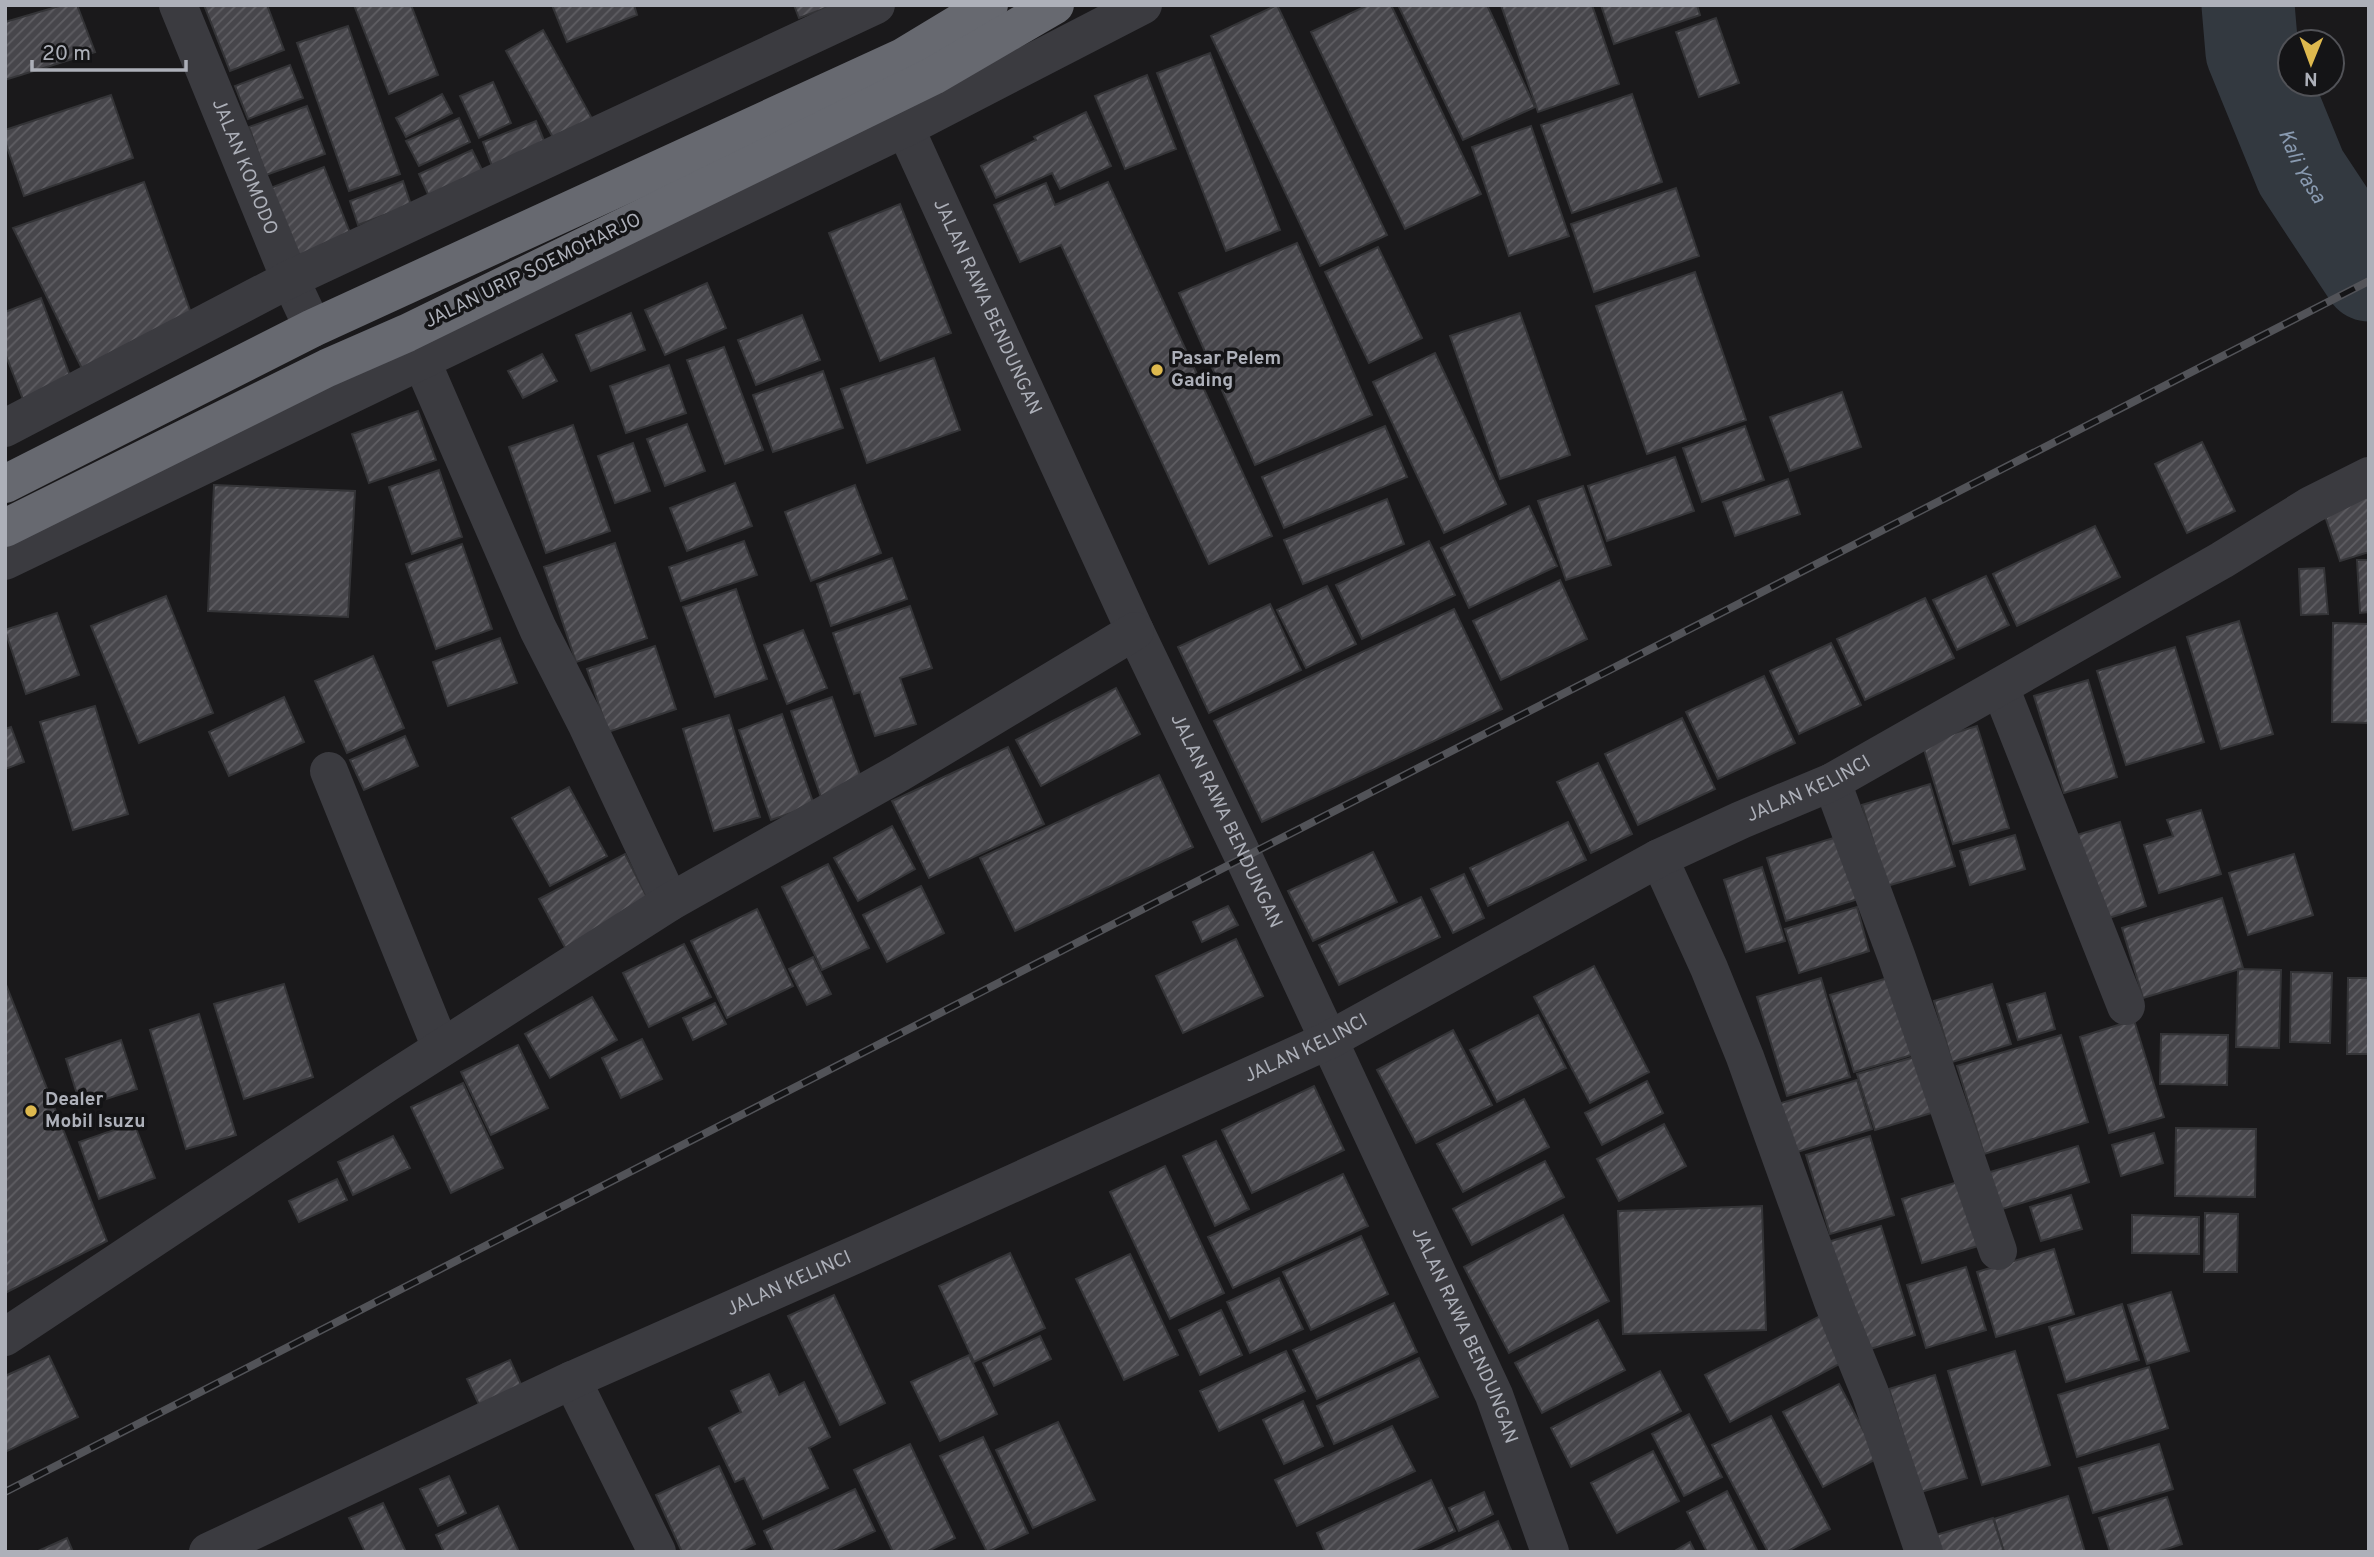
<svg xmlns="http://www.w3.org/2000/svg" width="2374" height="1557" font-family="Overpass,sans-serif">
	<defs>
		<pattern id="building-hatch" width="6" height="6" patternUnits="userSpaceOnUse" patternTransform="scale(1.75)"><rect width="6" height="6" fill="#47464b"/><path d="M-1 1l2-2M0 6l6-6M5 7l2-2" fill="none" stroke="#5f5e63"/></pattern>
	</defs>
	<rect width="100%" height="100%" fill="#1a191b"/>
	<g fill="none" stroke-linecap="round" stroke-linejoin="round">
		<path stroke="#333940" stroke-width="93" id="s1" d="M2248,5L2252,52L2301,172L2369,275"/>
	</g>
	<g fill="url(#building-hatch)" stroke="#343437" stroke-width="2">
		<path d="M63,5H77L95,52L5,80V22Z"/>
		<path d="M204,5H267L284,50L230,71Z"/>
		<path d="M354,5H411L438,75L389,94Z"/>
		<path d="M552,5H634L637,15L567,42Z"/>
		<path d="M794,5H834L799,18Z"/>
		<path d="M1277,5L1387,235L1320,266L1211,36Z"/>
		<path d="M1368,5H1391L1481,194L1405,229L1311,32Z"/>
		<path d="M1398,5H1487L1535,107L1463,140Z"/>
		<path d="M1501,5H1592L1619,84L1538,112Z"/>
		<path d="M1601,5H1697L1700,15L1614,44Z"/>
		<path d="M1716,18L1739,83L1699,97L1676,32Z"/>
		<path d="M348,26L400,174L349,191L297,43Z"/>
		<path d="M543,30L595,124L557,145L506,51Z"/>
		<path d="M1210,53L1280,230L1226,251L1157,73Z"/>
		<path d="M290,65L303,98L248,119L235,86Z"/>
		<path d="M1147,75L1176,149L1125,169L1095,96Z"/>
		<path d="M493,82L511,123L479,138L460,96Z"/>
		<path d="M442,94L452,113L406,137L396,118Z"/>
		<path d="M1632,94L1662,182L1572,213L1541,125Z"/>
		<path d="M111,95L133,158L24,196L5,141V130Z"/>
		<path d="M307,106L325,154L266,175L249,127Z"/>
		<path d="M1086,112L1111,166L1060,189L1052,173L996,198L981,166L1036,140L1034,137Z"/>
		<path d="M459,118L470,142L419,166L406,141Z"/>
		<path d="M536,121L549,153L495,174L483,142Z"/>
		<path d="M1531,126L1569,236L1509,256L1472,147Z"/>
		<path d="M472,150L486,178L431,201L419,174Z"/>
		<path d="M324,167L356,248L301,270L268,189Z"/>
		<path d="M403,181L411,205L358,225L350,201Z"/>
		<path d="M144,182L196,327L89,383L13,228Z"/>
		<path d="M1108,182L1272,536L1209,564L1061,245L1020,262L994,205L1046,183L1055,205Z"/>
		<path d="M1676,188L1699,256L1594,292L1571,224Z"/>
		<path d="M900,204L951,333L880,361L829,233Z"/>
		<path d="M1297,243L1372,415L1255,465L1179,293Z"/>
		<path d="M1378,247L1422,338L1369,363L1325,272Z"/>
		<path d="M1695,272L1746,420L1647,454L1596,306Z"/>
		<path d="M707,283L726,328L665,355L645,310Z"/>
		<path d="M41,298L73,384L24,402L5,353V312Z"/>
		<path d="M631,313L645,350L591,371L576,335Z"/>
		<path d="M1520,313L1570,455L1500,479L1450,336Z"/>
		<path d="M802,315L820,360L756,385L738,340Z"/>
		<path d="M724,347L763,450L725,464L687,360Z"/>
		<path d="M1435,353L1506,504L1444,533L1373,382Z"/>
		<path d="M542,354L557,381L523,398L508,371Z"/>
		<path d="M934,358L960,430L867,463L841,389Z"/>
		<path d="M669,365L686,413L626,433L610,386Z"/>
		<path d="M823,371L843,428L773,452L753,395Z"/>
		<path d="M1842,392L1861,447L1790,471L1770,417Z"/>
		<path d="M418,411L436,460L369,483L352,434Z"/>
		<path d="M687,424L705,471L665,486L647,439Z"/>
		<path d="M573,425L610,531L546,553L509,447Z"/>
		<path d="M1385,426L1407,477L1284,528L1262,477Z"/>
		<path d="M1745,426L1764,480L1702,502L1683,448Z"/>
		<path d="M2202,442L2235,511L2187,533L2155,464Z"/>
		<path d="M633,443L650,491L615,503L598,456Z"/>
		<path d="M1675,457L1694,511L1607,541L1588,486Z"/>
		<path d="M439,470L462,537L412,554L389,487Z"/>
		<path d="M1788,479L1800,514L1735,536L1723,502Z"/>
		<path d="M735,483L752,526L687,551L670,508Z"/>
		<path d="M214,485L355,491L348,617L208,611Z"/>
		<path d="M855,485L881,553L811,581L785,512Z"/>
		<path d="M1583,486L1611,565L1566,580L1538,501Z"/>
		<path d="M2365,490L2369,503V552L2340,561L2321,504Z"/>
		<path d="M1387,499L1404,544L1303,584L1284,540Z"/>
		<path d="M1529,506L1557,566L1469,608L1441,548Z"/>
		<path d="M2095,526L2120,577L2017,626L1993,574Z"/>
		<path d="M744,541L757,575L681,601L669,567Z"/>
		<path d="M1429,541L1455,595L1362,639L1336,585Z"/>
		<path d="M615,543L647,638L576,662L544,567Z"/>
		<path d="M462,544L492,629L436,649L406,564Z"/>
		<path d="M892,558L907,599L831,626L817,584Z"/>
		<path d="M2357,560H2369V612L2360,613Z"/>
		<path d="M2324,568L2328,614L2301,615L2299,569Z"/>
		<path d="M1986,576L2009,625L1957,650L1933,600Z"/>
		<path d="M1560,580L1587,639L1501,680L1473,621Z"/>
		<path d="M1327,586L1356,644L1306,668L1277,610Z"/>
		<path d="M736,589L767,679L715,697L683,607Z"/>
		<path d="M166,596L213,713L139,743L91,626Z"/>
		<path d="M1925,598L1954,658L1865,700L1837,639Z"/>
		<path d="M1270,604L1301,670L1209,713L1178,647Z"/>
		<path d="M910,606L932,668L900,678L916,724L875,736L860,692L854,694L833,633Z"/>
		<path d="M1454,609L1502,709L1262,822L1214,721Z"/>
		<path d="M57,613L79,675L26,694L5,630Z"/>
		<path d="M2239,621L2273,734L2221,749L2187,637Z"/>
		<path d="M2333,623L2369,624V723L2332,722Z"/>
		<path d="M803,630L827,688L787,704L764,645Z"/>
		<path d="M500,638L517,683L448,706L433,662Z"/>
		<path d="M1831,643L1861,705L1799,734L1770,671Z"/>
		<path d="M655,646L676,709L608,732L587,669Z"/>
		<path d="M2175,647L2204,742L2126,765L2097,671Z"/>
		<path d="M373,656L404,728L347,753L315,681Z"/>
		<path d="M1764,676L1795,743L1718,779L1686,712Z"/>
		<path d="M2088,680L2117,777L2064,793L2034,696Z"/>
		<path d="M1116,688L1140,734L1041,786L1016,740Z"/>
		<path d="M284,697L304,742L229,776L209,732Z"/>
		<path d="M832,697L864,786L822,800L791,711Z"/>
		<path d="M95,706L128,814L73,830L40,722Z"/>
		<path d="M782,714L814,805L771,820L739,730Z"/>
		<path d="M729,715L760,817L714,831L683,729Z"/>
		<path d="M1682,718L1715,789L1638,825L1605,754Z"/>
		<path d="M1977,726L2009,828L1953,844L1922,743Z"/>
		<path d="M11,727L24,762L5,769V729Z"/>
		<path d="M405,736L418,766L364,790L350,760Z"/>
		<path d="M1008,747L1044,824L929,878L892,801Z"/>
		<path d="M1598,763L1632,834L1591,853L1557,782Z"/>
		<path d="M1159,775L1193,847L1015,931L980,858Z"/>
		<path d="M1930,784L1955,866L1887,886L1862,805Z"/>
		<path d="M569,787L607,856L550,886L512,818Z"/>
		<path d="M2201,810L2221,874L2159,893L2144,845L2173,836L2167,820Z"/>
		<path d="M1568,822L1586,860L1488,906L1470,868Z"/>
		<path d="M2120,822L2146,906L2103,920L2077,835Z"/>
		<path d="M892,826L915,869L858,901L834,858Z"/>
		<path d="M2015,835L2025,869L1970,885L1960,851Z"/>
		<path d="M1837,837L1858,899L1786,921L1767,858Z"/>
		<path d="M1373,852L1397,902L1313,941L1288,891Z"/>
		<path d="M625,854L652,907L567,951L539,899Z"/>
		<path d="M2294,854L2313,915L2248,935L2229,873Z"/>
		<path d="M828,864L869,948L822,970L782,887Z"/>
		<path d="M1762,867L1785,941L1746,952L1724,880Z"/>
		<path d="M1464,874L1484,918L1453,933L1431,889Z"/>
		<path d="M921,886L944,933L887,962L863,915Z"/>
		<path d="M1421,897L1440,937L1339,985L1319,945Z"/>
		<path d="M2222,898L2243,968L2143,998L2122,928Z"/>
		<path d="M1228,906L1238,925L1202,942L1193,922Z"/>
		<path d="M1857,907L1869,951L1799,973L1785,929Z"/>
		<path d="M757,909L793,986L727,1018L691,941Z"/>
		<path d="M1236,939L1263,996L1183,1033L1156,976Z"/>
		<path d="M684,944L711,997L649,1027L623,973Z"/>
		<path d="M813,957L831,994L807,1005L789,969Z"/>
		<path d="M1594,966L1649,1072L1590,1103L1534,997Z"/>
		<path d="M2238,969L2281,970L2279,1048L2236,1047Z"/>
		<path d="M2291,972L2332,973L2330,1043L2290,1042Z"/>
		<path d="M1891,977L1915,1054L1854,1072L1830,995Z"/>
		<path d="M1821,978L1850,1077L1787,1096L1757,997Z"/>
		<path d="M2348,978H2369V1054H2347Z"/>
		<path d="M5,982L107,1241L5,1293Z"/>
		<path d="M284,984L313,1077L244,1099L214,1004Z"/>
		<path d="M1992,984L2011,1044L1952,1062L1934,1001Z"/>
		<path d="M2045,993L2055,1029L2018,1040L2007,1004Z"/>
		<path d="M592,997L617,1040L550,1078L525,1034Z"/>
		<path d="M715,1003L726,1024L693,1040L683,1018Z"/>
		<path d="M199,1014L236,1135L186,1149L150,1030Z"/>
		<path d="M1538,1015L1566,1068L1497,1102L1470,1050Z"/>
		<path d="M2134,1020L2164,1117L2109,1133L2080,1037Z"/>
		<path d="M1453,1030L1492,1105L1416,1143L1377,1070Z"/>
		<path d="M2161,1034L2228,1035L2227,1085L2160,1084Z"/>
		<path d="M2061,1035L2088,1122L1984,1154L1957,1066Z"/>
		<path d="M642,1039L662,1079L621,1098L602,1058Z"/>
		<path d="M121,1040L137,1089L81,1107L66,1059Z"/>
		<path d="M518,1045L548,1108L491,1135L461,1072Z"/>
		<path d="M1921,1055L1938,1111L1875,1130L1857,1074Z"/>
		<path d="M1857,1080L1872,1129L1784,1156L1768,1107Z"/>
		<path d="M1647,1081L1663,1113L1602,1145L1585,1113Z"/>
		<path d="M463,1083L503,1168L451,1193L411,1107Z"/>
		<path d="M1314,1086L1344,1150L1252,1193L1222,1130Z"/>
		<path d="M1524,1099L1549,1147L1463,1192L1437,1144Z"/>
		<path d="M134,1123L155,1178L99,1199L79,1142Z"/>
		<path d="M1664,1124L1686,1166L1619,1201L1597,1159Z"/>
		<path d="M2176,1128L2256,1129L2255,1197L2175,1196Z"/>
		<path d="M2154,1133L2163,1163L2121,1176L2112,1145Z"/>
		<path d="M393,1136L410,1168L353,1195L338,1162Z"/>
		<path d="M1870,1136L1894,1215L1830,1234L1806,1155Z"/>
		<path d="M1216,1141L1249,1209L1215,1226L1183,1156Z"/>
		<path d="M2078,1146L2089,1182L1999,1210L1987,1173Z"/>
		<path d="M1545,1161L1564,1197L1472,1245L1453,1209Z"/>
		<path d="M1165,1166L1224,1293L1170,1319L1110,1192Z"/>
		<path d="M1343,1174L1368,1226L1233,1288L1208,1237Z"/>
		<path d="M337,1179L347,1200L299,1222L289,1201Z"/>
		<path d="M1958,1182L1978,1246L1922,1263L1902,1199Z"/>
		<path d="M2071,1195L2082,1229L2041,1241L2030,1207Z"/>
		<path d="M1762,1206L1766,1330L1623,1334L1618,1211Z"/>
		<path d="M2205,1213L2238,1214L2237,1272H2204Z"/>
		<path d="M1563,1215L1609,1301L1509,1353L1464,1267Z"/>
		<path d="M2132,1215L2199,1217V1254L2132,1253Z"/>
		<path d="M1881,1226L1915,1335L1861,1352L1828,1242Z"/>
		<path d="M1361,1236L1388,1294L1311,1330L1283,1272Z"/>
		<path d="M2054,1249L2074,1314L1996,1337L1977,1272Z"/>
		<path d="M1010,1253L1045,1328L974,1362L939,1286Z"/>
		<path d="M1130,1254L1178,1355L1124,1380L1076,1279Z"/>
		<path d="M1966,1267L1986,1330L1926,1348L1907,1285Z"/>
		<path d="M1279,1278L1303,1329L1250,1353L1227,1302Z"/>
		<path d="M2171,1292L2189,1351L2147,1364L2128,1305Z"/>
		<path d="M834,1295L885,1403L840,1425L788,1316Z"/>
		<path d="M1394,1303L1417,1352L1317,1399L1293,1350Z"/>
		<path d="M2122,1304L2139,1360L2066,1382L2049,1327Z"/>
		<path d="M1221,1310L1242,1355L1200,1375L1179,1330Z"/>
		<path d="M1820,1316L1843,1362L1730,1422L1705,1375Z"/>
		<path d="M1598,1320L1625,1370L1542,1413L1515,1363Z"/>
		<path d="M1040,1336L1051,1359L994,1386L983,1363Z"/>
		<path d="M1286,1351L1305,1391L1219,1431L1200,1391Z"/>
		<path d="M2015,1351L2050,1465L1982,1485L1948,1371Z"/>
		<path d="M969,1355L997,1414L940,1441L911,1382Z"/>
		<path d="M49,1356L78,1417L5,1452V1376Z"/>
		<path d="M1419,1358L1438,1397L1334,1444L1317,1406Z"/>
		<path d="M510,1360L524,1391L482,1411L467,1379Z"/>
		<path d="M2149,1367L2168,1428L2077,1457L2058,1395Z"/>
		<path d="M1660,1371L1681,1411L1571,1467L1551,1428Z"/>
		<path d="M769,1374L779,1395L804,1382L830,1437L809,1448L828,1488L763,1519L744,1478L735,1482L709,1428L741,1412L731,1391Z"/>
		<path d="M1935,1375L1967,1478L1921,1492L1889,1389Z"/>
		<path d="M1839,1384L1878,1458L1823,1487L1783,1412Z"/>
		<path d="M1303,1401L1323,1446L1284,1464L1263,1420Z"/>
		<path d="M1689,1414L1722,1477L1684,1496L1652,1434Z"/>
		<path d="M1771,1416L1830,1529L1786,1552H1768L1712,1445Z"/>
		<path d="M1058,1422L1095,1500L1033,1528L996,1450Z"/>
		<path d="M1392,1426L1415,1471L1297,1526L1275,1480Z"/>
		<path d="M983,1437L1028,1533L987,1552L940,1456Z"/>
		<path d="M910,1444L955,1538L926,1552H893L854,1470Z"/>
		<path d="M2159,1444L2173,1489L2093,1513L2079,1468Z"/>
		<path d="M1653,1451L1679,1501L1617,1533L1591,1483Z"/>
		<path d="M719,1466L755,1544L738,1552H682L656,1495Z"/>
		<path d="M449,1476L466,1513L438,1526L420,1489Z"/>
		<path d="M1431,1480L1455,1531L1410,1552H1325L1317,1533Z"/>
		<path d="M855,1489L875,1531L830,1552H774L764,1531Z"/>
		<path d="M1727,1491L1758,1552H1707L1687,1512Z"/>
		<path d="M1484,1492L1493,1514L1459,1531L1449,1508Z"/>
		<path d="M2068,1496L2085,1552H2004L1994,1519Z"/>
		<path d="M2167,1497L2182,1544L2157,1552H2110L2099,1518Z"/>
		<path d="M383,1503L406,1552H365L349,1518Z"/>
		<path d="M498,1506L519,1552H444L436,1535Z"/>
		<path d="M1993,1518L2004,1552H1930L1926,1538Z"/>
		<path d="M1498,1521L1512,1552L1432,1551Z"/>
		<path d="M67,1538L73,1552H36Z"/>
		<path d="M1690,1542L1695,1552H1673Z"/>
	</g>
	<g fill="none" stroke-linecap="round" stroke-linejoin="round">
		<g stroke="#3b3b40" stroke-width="38">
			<path id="s2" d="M178,5L290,279L313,328"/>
			<path id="s3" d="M890,95L1135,631L1243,856L1494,1395L1550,1552"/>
			<path d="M410,339L422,362L538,629L586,723L670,902"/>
			<path d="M5,428L290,279L876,5"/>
			<path d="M5,561L905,128L1143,5"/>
			<path d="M2000,687L2126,1006"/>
			<path d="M329,771L441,1048"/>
			<path d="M1832,782L1897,958L1998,1251"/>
			<path d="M1659,858L1709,968L1745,1057L1833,1302L1870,1393L1924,1552"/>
			<path d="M5,1337L387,1083L670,902L899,773L1135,631"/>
			<path d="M572,1380L657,1552"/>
			<path id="s4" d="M208,1552L572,1380L868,1249L1329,1040L1659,858L1741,820L1832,782L2222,560L2311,505L2369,476"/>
		</g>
		<g stroke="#676970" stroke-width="38">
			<path d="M5,484L313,328L903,57L989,5"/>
			<path d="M5,528L327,368L407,333L933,76L1055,5"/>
		</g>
		<g stroke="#525358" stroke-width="8">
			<path id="rail" d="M5,1492L2369,281"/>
		</g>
		<use href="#rail" stroke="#141416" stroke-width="5" stroke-dasharray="16" stroke-linecap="butt"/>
	</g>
	<g fill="#deb94e" stroke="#141416" stroke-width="2.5">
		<circle cx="1157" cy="370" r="7"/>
		<circle cx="31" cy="1111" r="7"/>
	</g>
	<g text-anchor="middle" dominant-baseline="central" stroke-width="7" stroke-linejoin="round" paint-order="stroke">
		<g font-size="19" fill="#adb0b9" stroke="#141416">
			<text stroke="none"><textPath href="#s2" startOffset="175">JALAN KOMODO</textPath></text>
			<text transform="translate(533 271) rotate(-26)">JALAN URIP SOEMOHARJO</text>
			<text stroke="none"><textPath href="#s3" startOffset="233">JALAN RAWA BENDUNGAN</textPath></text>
			<text stroke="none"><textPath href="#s4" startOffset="1774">JALAN KELINCI</textPath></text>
			<text stroke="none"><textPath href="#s3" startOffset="800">JALAN RAWA BENDUNGAN</textPath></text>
			<text stroke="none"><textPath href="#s4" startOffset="1208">JALAN KELINCI</textPath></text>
			<text stroke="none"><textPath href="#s4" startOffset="640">JALAN KELINCI</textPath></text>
			<text stroke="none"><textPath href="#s3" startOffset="1367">JALAN RAWA BENDUNGAN</textPath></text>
		</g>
		<g font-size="19" font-weight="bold" fill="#adb0b9" stroke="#141416" text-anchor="start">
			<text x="1171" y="359">Pasar Pelem<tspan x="1171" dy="22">Gading</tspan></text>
			<text x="45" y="1100">Dealer<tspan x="45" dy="22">Mobil Isuzu</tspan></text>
		</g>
		<g font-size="21" font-style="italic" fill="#899ab0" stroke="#141416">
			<text stroke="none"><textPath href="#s1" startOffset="172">Kali Yasa</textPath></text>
		</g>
	</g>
	<rect width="2374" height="1557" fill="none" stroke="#adb0b9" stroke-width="14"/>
	<g transform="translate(2311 63) rotate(181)"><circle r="33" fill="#141416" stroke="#515257" stroke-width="2"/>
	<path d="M0-5L12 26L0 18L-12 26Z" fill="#deb94e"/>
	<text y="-10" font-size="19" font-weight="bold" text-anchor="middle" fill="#adb0b9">N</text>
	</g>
	<path d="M32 60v10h154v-10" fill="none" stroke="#adb0b9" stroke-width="3.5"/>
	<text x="42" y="60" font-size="21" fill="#adb0b9" stroke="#141416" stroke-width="5" paint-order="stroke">20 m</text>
</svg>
